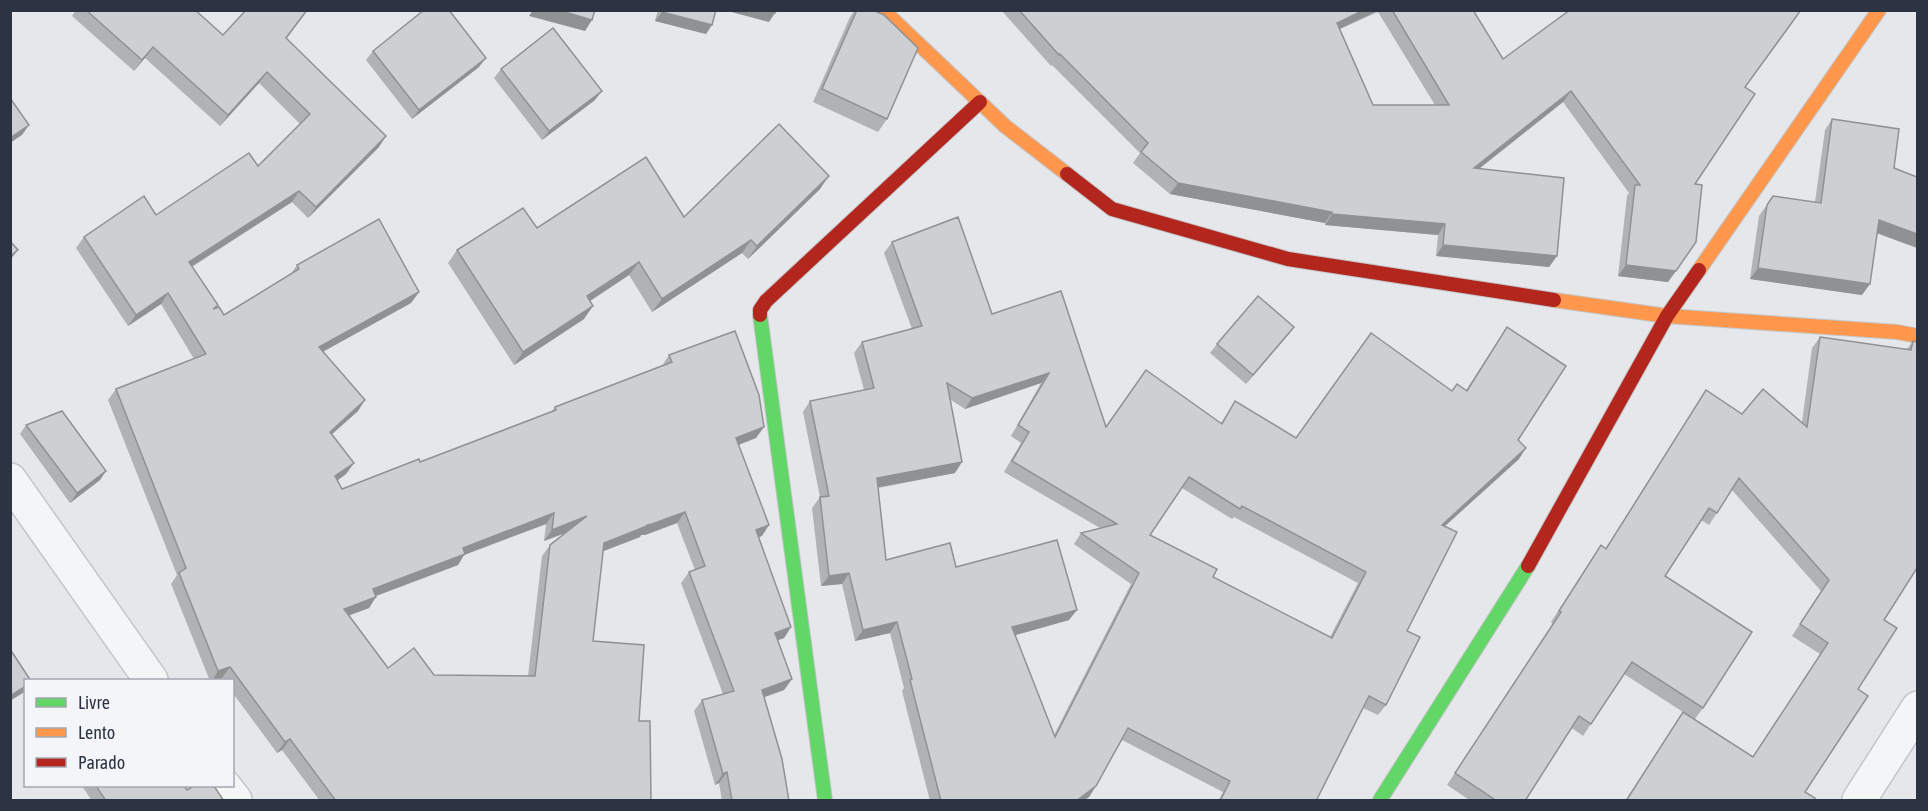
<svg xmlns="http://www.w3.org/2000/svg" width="1928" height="811" font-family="'Asap Condensed',sans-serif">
	<rect width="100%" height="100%" fill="#e5e7ea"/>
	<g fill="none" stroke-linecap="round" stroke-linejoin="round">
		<g stroke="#c3c5c8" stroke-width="36">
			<g id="street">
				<path d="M10,480L151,680"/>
				<path d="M224,786L235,800"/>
				<path d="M1859,800L1918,708"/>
			</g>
		</g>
		<g stroke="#c3c5c8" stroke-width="16">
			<g id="fast">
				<path d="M760,315L825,800"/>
				<path d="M1380,800L1528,566"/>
			</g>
		</g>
		<g stroke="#c3c5c8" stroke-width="16">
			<g id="slow">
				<path d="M883,10L1005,126L1067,174"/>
				<path d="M1699,270L1879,10"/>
				<path d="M1554,300L1667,316L1897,332L1918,336"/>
			</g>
		</g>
		<g stroke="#c3c5c8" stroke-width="16">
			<g id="jam">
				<path d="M1067,174L1112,209L1288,259L1554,300"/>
				<path d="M760,315V310L766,301L980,102"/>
				<path d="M1528,566L1667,316L1699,270"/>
			</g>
		</g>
		<use href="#street" stroke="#f4f5f6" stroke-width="33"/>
		<use href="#fast" stroke="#63d668" stroke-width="14"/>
		<use href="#slow" stroke="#ff974d" stroke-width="14"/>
		<use href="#jam" stroke="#b3261e" stroke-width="14"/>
	</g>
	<g fill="#b0b2b5" fill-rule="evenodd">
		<path d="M76,10H195L223,35L246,10H308L286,39L379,147L308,218L292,202L192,267L215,309L224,315L290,275L297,265L419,292L411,303L323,352L358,411L332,434L354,463L346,474L338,480L342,489L420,462L551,412L555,407L662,366L669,355L756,438L738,445L762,536L758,537L791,627L784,638L778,640L792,679L784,690L764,697L789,801H722L719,783L715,785L694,711L702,700L723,694L681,583L689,572L695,570L677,523L645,535H641L640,537L603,551L593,641L639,721L651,801H320L282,750L277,753L232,692V681H224L222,678L215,681H210L171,584L177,575L108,400L116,389L194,359L161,304L128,326L76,248L84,237L156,215L258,166L300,124L259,83L220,126L145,58L134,71L72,16ZM546,524L544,541L566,533L550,545L542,556L528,676L434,675L388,668L349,615L369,608L376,596L458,565L464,555Z"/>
		<path d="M658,10H716L706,34L655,21Z"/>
		<path d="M855,10H873L887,119L878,132L813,102L850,17Z"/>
		<path d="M1001,10H1473L1503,59L1745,87L1695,184L1668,282L1618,276L1627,196L1629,193L1563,102L1479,169L1557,256L1549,267L1436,256L1438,235L1325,225V223L1170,194L1133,163L1140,153L1052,65L1051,66ZM1378,12L1435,105H1373L1340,29Z"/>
		<path d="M373,51L479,67L412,119L366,60Z"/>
		<path d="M501,69L595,100L542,140L494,78Z"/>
		<path d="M1832,119L1877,233L1862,295L1750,279L1759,216L1773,196L1815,202L1825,130Z"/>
		<path d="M820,189L748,259L742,253L652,312L629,275L590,301L584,319L514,365L448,263L457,250L537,228L684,217Z"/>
		<path d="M892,242L992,314L1106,427L1221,423L1235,401L1296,438L1452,391L1466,390L1507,327L1518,440L1519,459L1445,526L1407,631L1386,705L1378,715L1363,708L1316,801H1218L1223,792L1122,740L1089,797L1083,801H930L902,691L904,688L890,633L855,641L842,584L821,586L812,508L820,497L803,412L810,401L864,390L854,353L862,342L912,329L884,253ZM1041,383L1011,436L1021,443L1004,472L1100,528L1081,533L1074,544L1131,584L1054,735L1015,635L1069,620L956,567L886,560L878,488L955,473L951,400L965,409ZM1182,488L1232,519L1234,517L1358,583L1330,637L1213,577L1150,535Z"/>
		<path d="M1287,336L1246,384L1210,353L1217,344Z"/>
		<path d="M1820,337L1907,349L1913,341L1884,620L1858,689L1805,792L1814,801H1625L1683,712L1624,674L1583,736L1572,728L1525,801H1471L1447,785L1553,624L1551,622L1593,557L1601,545L1606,548L1706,390L1742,414L1802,422L1812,348ZM1732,490L1821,591L1792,636L1820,654L1753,757L1695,719L1703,708L1665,576L1701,520L1709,525Z"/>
		<path d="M26,425L100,480L70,503L20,434Z"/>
		<path d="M82,786H184L187,790L224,801H92Z"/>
	</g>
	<g fill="#909193">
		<path d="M533,10H558L592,20L585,31L529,16Z"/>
		<path d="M724,10H766L775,13L769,22Z"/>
		<path d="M1364,10H1379L1329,34L1337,23Z"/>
		<path d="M662,12L712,25L706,34L655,21Z"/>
		<path d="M153,47L145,58L134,71L142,60Z"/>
		<path d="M486,58L479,67L412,119L419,110Z"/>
		<path d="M267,72L259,83L220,126L228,115Z"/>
		<path d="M602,91L595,100L542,140L549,131Z"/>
		<path d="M1571,91L1563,102L1466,179L1474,168Z"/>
		<path d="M29,125L22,135L10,143V138Z"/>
		<path d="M386,136L379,147L308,218L316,207Z"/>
		<path d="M829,176L820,189L748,259L757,246Z"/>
		<path d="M1178,183L1332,212L1325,223L1170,194Z"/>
		<path d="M299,191L292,202L181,273L189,262Z"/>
		<path d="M1332,214L1445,224L1438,235L1325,225Z"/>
		<path d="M1879,220L1917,234V248L1871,231Z"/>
		<path d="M751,240L742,253L652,312L662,299Z"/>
		<path d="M1443,245L1557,256L1549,267L1436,256Z"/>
		<path d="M18,250L10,260V256Z"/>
		<path d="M639,262L629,275L578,309L587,296Z"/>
		<path d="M1626,265L1676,271L1668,282L1618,276Z"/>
		<path d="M1758,268L1870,284L1862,295L1750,279Z"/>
		<path d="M419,292L411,303L311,358L319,347Z"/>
		<path d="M168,293L161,304L128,326L136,315Z"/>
		<path d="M593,306L584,319L514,365L523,352Z"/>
		<path d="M1294,327L1287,336L1246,384L1253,375Z"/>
		<path d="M1049,373L1041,383L965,409L972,398Z"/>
		<path d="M365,400L358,411L322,443L330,432Z"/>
		<path d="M764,427L756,438L728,449L736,438Z"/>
		<path d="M1526,448L1519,459L1435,535L1442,525Z"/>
		<path d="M962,462L955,473L869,489L877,478Z"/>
		<path d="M354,463L346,474L328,487L335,476Z"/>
		<path d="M106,471L100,480L70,503L77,493Z"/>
		<path d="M685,512L677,523L645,535H641L640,537L596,554L604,543L647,525Z"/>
		<path d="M554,513L546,524L464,555L458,565L365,600L373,589L463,548Z"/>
		<path d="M587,516L580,527L544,541L552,530Z"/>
		<path d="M769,525L762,536L748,541L756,530Z"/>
		<path d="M849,573L842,584L821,586L829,576Z"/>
		<path d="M376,597L369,608L337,620L344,609Z"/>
		<path d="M1077,610L1069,620L1005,638L1012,627Z"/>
		<path d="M897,622L890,633L855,641L863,630Z"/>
		<path d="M791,627L784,638L767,644L775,633Z"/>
		<path d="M230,667L222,678L215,681H212L218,671Z"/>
		<path d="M792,679L784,690L754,701L762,690Z"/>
		<path d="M26,686V691L10,701V696Z"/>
		<path d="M290,739L282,750L277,753L285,742Z"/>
		<path d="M727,772L719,783L715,785L723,774Z"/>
		<path d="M1096,786L1089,797L1083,801H1076Z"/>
	</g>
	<g fill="#cdcfd2" stroke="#909193" stroke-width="1.5" fill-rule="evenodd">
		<path d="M86,10H195L223,35L246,10H307L286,38L386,136L316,207L299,191L189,262L218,305L213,309L219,307L224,315L299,269L297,265L379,219L419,292L319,347L365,400L330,432L354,463L335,476L342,489L419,459L420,462L556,410L555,407L672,362L669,355L735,331L759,395L764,427L736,438L769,525L756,530L791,627L775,633L792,679L762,690L782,759L789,801H732L727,772L723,774L702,700L734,691L689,572L705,566L685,512L652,524L647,525V526L604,543L593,641L644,645L639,721H650L651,801H336L290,739L285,742L230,667L218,671L179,573L186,568L116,389L206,354L168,293L136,315L84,237L144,196L156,215L249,153L258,166L310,114L267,72L228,115L153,47L142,60ZM554,513L552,530L587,516L550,545L535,676L434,675L414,648L388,668L344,609L376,597L373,589L465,554L463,548Z"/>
		<path d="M424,10H449L486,58L419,110L373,51Z"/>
		<path d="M558,10H595L592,20Z"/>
		<path d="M662,10H716L712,25L662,12Z"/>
		<path d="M766,10H776L775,13Z"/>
		<path d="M857,10H873L884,15L918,48L887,119L822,89Z"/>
		<path d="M1019,10H1364L1337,23L1373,105H1449L1392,10H1473L1503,59L1570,10H1801L1745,87L1755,94L1695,184L1702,185L1696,242L1676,271L1626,265L1635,185H1640L1571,91L1474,168L1564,178L1557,256L1443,245L1445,224L1332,214V212L1178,183L1141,152L1148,143L1060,54L1059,55Z"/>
		<path d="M553,28L602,91L549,131L501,69Z"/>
		<path d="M10,98L29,125L10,138Z"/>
		<path d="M1832,119L1899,129L1894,168L1917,177V234L1879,220L1870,284L1758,268L1767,205L1773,196L1821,203Z"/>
		<path d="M779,124L829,176L757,246L751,240L662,299L639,262L587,296L593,306L523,352L457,250L523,208L537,228L646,157L684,217Z"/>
		<path d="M958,217L992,314L1061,291L1106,427L1146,370L1222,424L1235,401L1296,438L1371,333L1452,391L1457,384L1467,391L1507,327L1566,366L1518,440L1526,448L1442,525L1457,532L1407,631L1420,637L1386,705L1369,696L1316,801H1220L1230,781L1128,728L1096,786L1076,801H941L910,680L912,679L897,622L863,630L849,573L829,576L820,497L829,496L810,401L874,388L862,342L922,326L892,242ZM1049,373L1018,425L1029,432L1012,461L1117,524L1081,533L1139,573L1055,737L1012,627L1077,610L1057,540L956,567L950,543L886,560L877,478L962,462L947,383L972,398ZM1189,477L1240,509L1242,506L1366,572L1332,638L1213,577L1217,569L1150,535Z"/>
		<path d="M10,241L18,250L10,256Z"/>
		<path d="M1258,296L1294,327L1253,375L1217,344Z"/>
		<path d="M1820,337L1911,350L1913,341L1917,342V568L1884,620L1897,628L1858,689L1868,696L1805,792L1815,798L1814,801H1626L1683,712L1753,757L1828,643L1800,624L1829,580L1739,478L1717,513L1709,508L1665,576L1752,632L1703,708L1632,662L1591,724L1579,716L1525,801H1497L1455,773L1561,612L1559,611L1601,545L1606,549L1706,390L1742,414L1763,389L1807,427Z"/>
		<path d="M62,411L106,471L77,493L26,425Z"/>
		<path d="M10,649L31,681H26V686L10,696Z"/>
		<path d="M96,786H184L187,790L194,786H214L224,801H106Z"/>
	</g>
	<rect width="1928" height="811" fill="none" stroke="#2c3343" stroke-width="24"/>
	<rect x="24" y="679" width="210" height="108" fill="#f3f5f8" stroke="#a3a7b0" stroke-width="1.5"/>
	<rect x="36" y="698" width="30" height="9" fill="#63d668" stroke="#a3a7b0" stroke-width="1.5"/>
	<text x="78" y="709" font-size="18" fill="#2c3343">Livre</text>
	<rect x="36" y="728" width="30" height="9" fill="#ff974d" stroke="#a3a7b0" stroke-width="1.5"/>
	<text x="78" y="739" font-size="18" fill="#2c3343">Lento</text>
	<rect x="36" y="758" width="30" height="9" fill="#b3261e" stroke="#a3a7b0" stroke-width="1.5"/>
	<text x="78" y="769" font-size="18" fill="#2c3343">Parado</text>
</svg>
